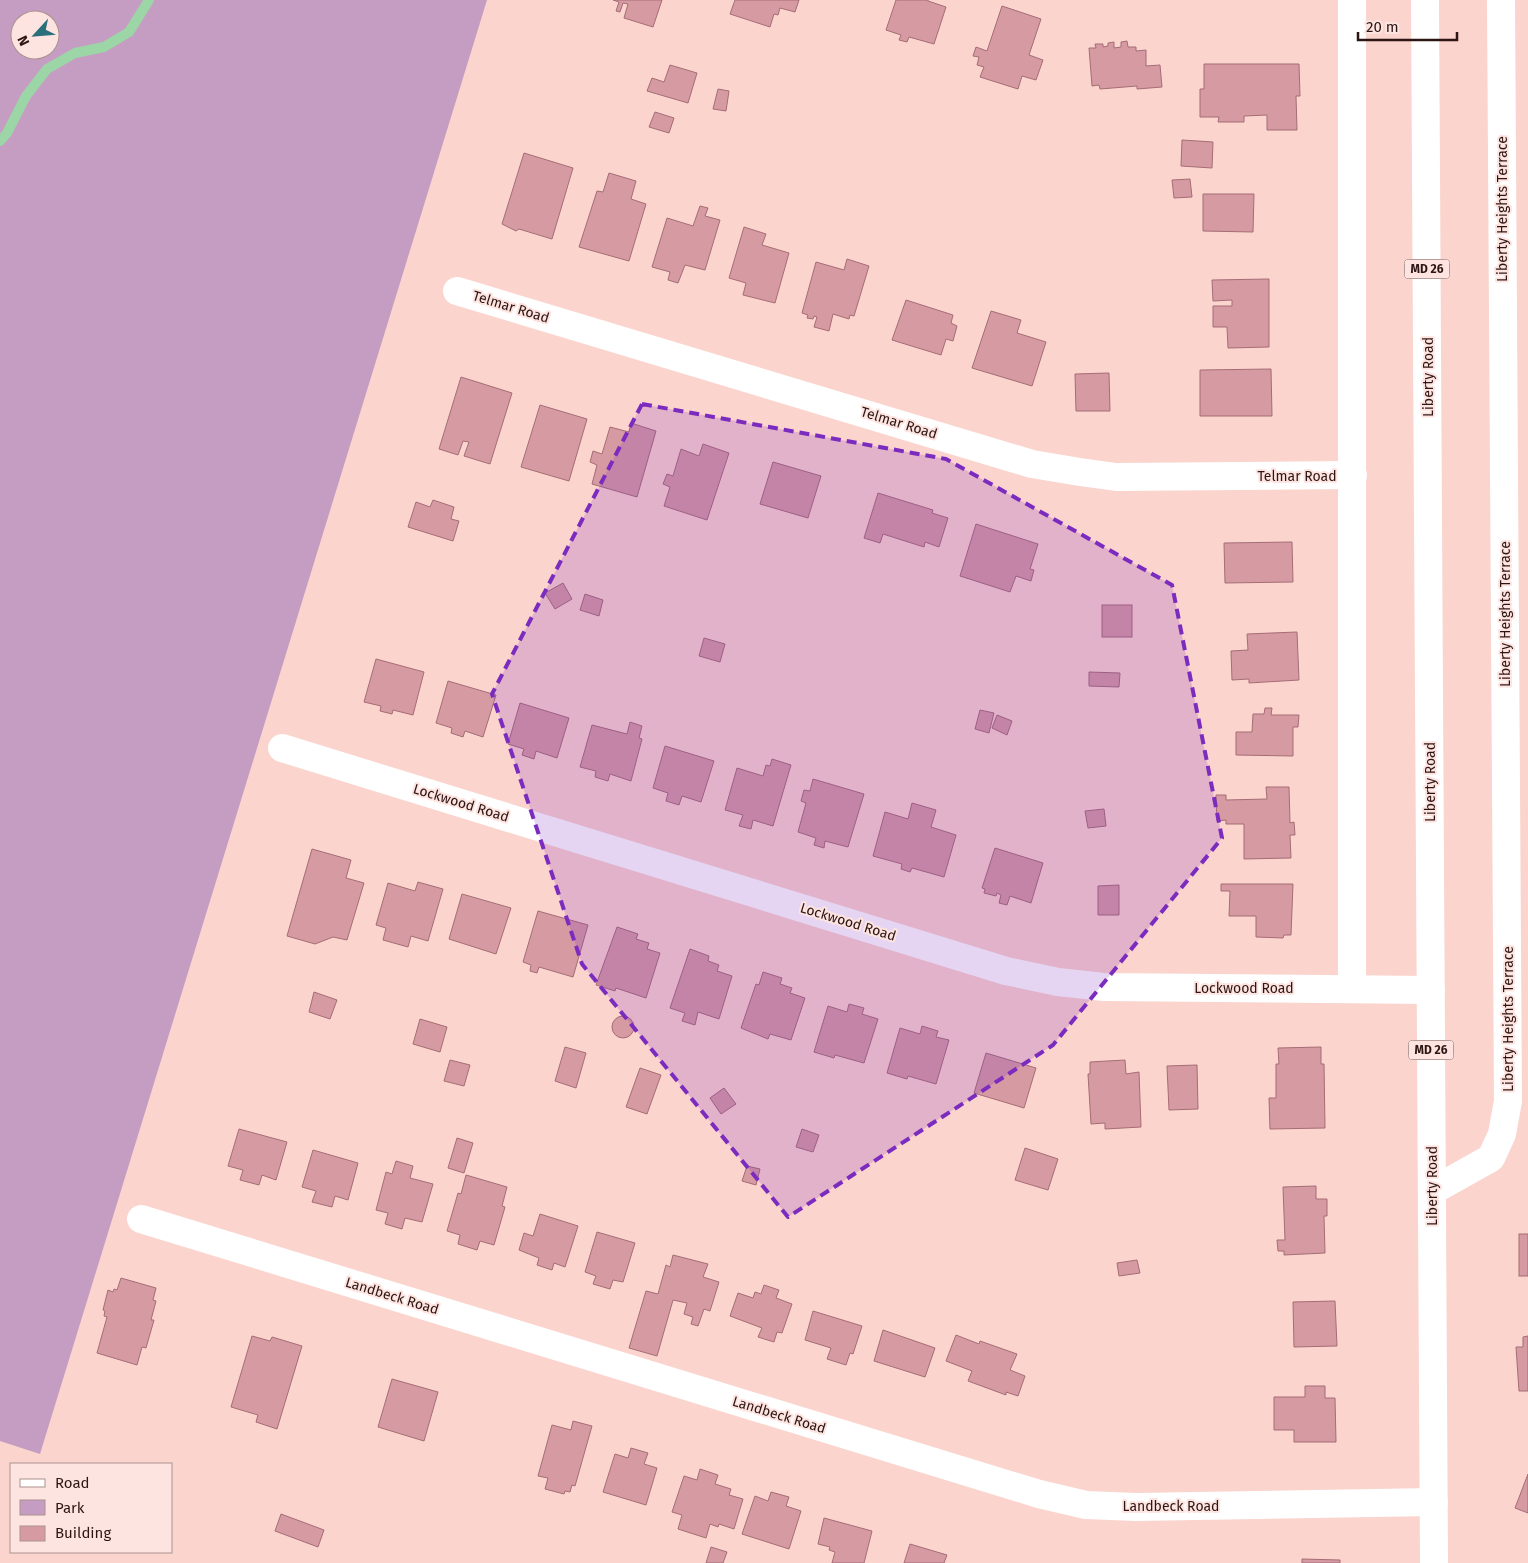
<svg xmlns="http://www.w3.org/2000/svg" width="1528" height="1563" font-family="'Fira Sans',sans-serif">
	<rect width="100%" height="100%" fill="#fad4cd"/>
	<path fill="#c69dc2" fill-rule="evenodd" d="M0,0H487L40,1454L0,1441ZM20,20H50V50H20Z"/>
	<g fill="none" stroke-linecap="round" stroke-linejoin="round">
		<path stroke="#9cd5a6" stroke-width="10" d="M0,141L7,133L26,96L47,69L75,53L104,47L129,32L149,0"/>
	</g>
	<g fill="#d69aa3" stroke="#a56d75">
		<path d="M613,0H662L653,27L624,18L628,4L623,3L620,12L616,11L619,2Z"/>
		<path d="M735,0H799L795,12L780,8L778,15L774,14L770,27L730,14Z"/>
		<path d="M896,0H928V1L946,7L934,44L909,37L907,42L899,40L901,35L886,30Z"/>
		<path d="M1002,6L1041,19L1029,55L1043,60L1036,80L1022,76L1018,89L980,77L984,67L977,65L979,57L973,56L976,47L987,51Z"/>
		<path d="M1127,41L1128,47H1136V51L1146,50V66L1160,65L1162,87L1137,89V86L1100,89L1099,85L1092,86L1089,48H1096L1095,44H1103V47L1108,46V43L1114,42V48L1121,47V42Z"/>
		<path d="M1204,64H1299L1300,96H1296L1297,130H1267V115L1244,116V122H1218L1219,117H1200V89H1204Z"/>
		<path d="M670,65L697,73L688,103L647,91L652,78L664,82Z"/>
		<path d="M718,89L729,91L726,111L713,109Z"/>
		<path d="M655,112L674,118L669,133L649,127Z"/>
		<path d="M1182,140L1213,142L1212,168L1181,166Z"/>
		<path d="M524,153L573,168L552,239L519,229L516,231L502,224Z"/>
		<path d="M609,173L636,181L631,199L646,204L629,261L579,247L597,191L603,192Z"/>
		<path d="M1190,179L1192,197L1174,198L1172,180Z"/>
		<path d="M1203,194H1254L1253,232L1203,231Z"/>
		<path d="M700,206L708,208L705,216L720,220L705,270L685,265L678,283L668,280L670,272L652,267L667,218L693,226Z"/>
		<path d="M744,227L766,234L762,245L789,253L775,303L743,295L746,283L729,278Z"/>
		<path d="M847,259L869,266L854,316L850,315L849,319L833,314L829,331L814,327L817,317L814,316L813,319L807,318L808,315L802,313L816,262L844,270Z"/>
		<path d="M1269,279V347L1228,348L1227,327H1213V306H1232V300L1213,301L1212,280Z"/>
		<path d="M906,300L953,315L951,323L957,326L953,341L946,339L941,355L892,340Z"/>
		<path d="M991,311L1021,320L1017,333L1046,342L1032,386L972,368Z"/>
		<path d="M1271,369L1272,416H1200V370Z"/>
		<path d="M1109,373L1110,411H1076L1075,374Z"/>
		<path d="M461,377L512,393L490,464L464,456L469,442L463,441L458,455L439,449Z"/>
		<path d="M540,405L587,419L569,481L521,467Z"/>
		<path d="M631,423L656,431L637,497L592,484L597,465L590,462L593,451L602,454L610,427L629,432Z"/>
		<path d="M703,444L729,453L707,520L664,506L670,487L663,484L667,474L673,476L681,449L699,456Z"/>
		<path d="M773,462L821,476L808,518L760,504Z"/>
		<path d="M878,493L933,510L932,513L948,518L939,547L925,542L924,547L883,534L880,543L864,538Z"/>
		<path d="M433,500L454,507L451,519L459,521L453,541L408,527L416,502L430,507Z"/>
		<path d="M976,524L1038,544L1030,569L1034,570L1031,581L1016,576L1010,592L960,576Z"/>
		<path d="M1292,542L1293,582L1225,583L1224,543Z"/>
		<path d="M563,583L572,599L555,609L545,593Z"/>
		<path d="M585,594L603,600L599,616L580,610Z"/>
		<rect x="1102" y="605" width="30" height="32"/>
		<path d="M1297,632L1299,680L1249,683V679L1232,680L1231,651L1248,650L1247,634Z"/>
		<path d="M704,638L725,644L720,662L699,656Z"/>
		<path d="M376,659L424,672L413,715L393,710L392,714L380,711L381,706L364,702Z"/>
		<path d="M1089,672L1120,673L1119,687L1089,686Z"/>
		<path d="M448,681L496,695L483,737L465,731L463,737L451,733L452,728L436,723Z"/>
		<path d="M520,703L569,718L557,758L536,751L534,759L522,755L524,749L508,744Z"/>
		<path d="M1265,708H1272L1271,715H1299L1298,727H1293V756L1236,755V732H1252L1253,714H1264Z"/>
		<path d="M980,710L994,713L989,733L975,729Z"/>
		<path d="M997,715L1012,721L1007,735L992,728Z"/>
		<path d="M630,722L642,726L639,738L642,739L631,781L610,774L608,781L595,777L596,771L580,767L592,725L627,734Z"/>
		<path d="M665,746L714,761L701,802L682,796L679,805L666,801L668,793L653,788Z"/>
		<path d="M772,759L791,765L773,826L753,820L751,829L739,826L743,815L725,810L737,768L763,776L766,765L770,766Z"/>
		<path d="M813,779L864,794L848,847L825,841L824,848L814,845L816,838L798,832L806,803L801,801L804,790L810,791Z"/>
		<path d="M1266,787H1289L1290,823L1294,822L1295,835H1290L1291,858L1244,859V824H1226V820L1217,821L1216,795H1226V800L1267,799Z"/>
		<path d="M912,803L936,810L931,827L956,835L944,877L912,868L910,872L901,869L902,864L873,856L885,812L908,819Z"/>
		<path d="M1104,809L1106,826L1088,828L1085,811Z"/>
		<path d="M995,848L1043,863L1031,903L1010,896L1007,905L999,903L1001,895L997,893L996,896L984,893L985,889L982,888Z"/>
		<path d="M312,849L351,860L346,878L364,883L347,940L333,937L315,944L287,936Z"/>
		<path d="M418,882L443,889L428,941L411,936L408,947L383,940L386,928L376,925L388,883L415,891Z"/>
		<path d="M1221,884H1293L1291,935H1284L1283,938L1256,937V916H1229L1230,891H1221Z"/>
		<path d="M1119,885V915H1098V886Z"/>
		<path d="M462,894L511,908L496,954L449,939Z"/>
		<path d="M538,911L588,925L573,977L539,967L537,973L530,971L531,965L523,962Z"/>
		<path d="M617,927L638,934L636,939L649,943L647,949L660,953L646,998L616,988L615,991L596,985Z"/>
		<path d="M690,949L709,956L708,961L719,965L717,971L732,976L719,1019L698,1012L695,1025L682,1021L685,1013L670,1008Z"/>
		<path d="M763,972L782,978L780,984L792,988L790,993L805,998L791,1040L770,1034L768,1039L741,1028L756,984L759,985Z"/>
		<path d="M314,992L337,1000L330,1019L309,1012Z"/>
		<path d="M849,1004L864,1008L862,1014L878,1019L864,1063L835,1055L834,1058L814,1052L828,1006L847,1012Z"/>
		<circle cx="623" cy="1027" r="11"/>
		<path d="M420,1019L447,1027L440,1052L413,1044Z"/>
		<path d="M922,1026L938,1031L936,1037L949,1040L936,1084L908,1076L907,1079L887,1073L900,1028L920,1034Z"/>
		<path d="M565,1047L586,1053L576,1088L555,1081Z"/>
		<path d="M1321,1047V1064H1324L1325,1128L1270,1129L1269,1098H1276V1064H1279L1278,1048Z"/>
		<path d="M986,1053L1036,1068L1024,1108L974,1093Z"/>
		<path d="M450,1060L470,1065L464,1086L444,1081Z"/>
		<path d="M1125,1060L1126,1074L1139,1072L1141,1127L1105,1129V1123L1091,1124L1088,1074H1090V1062Z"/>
		<path d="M1197,1065L1198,1109L1169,1110L1167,1066Z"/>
		<path d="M640,1068L661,1075L647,1114L626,1107Z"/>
		<path d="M724,1088L736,1104L721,1114L710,1098Z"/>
		<path d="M239,1129L287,1142L276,1180L262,1175L259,1185L240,1180L243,1170L228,1166Z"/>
		<path d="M802,1129L819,1135L813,1152L796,1147Z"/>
		<path d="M457,1138L473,1143L464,1173L448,1168Z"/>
		<path d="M1025,1148L1058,1159L1048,1190L1015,1180Z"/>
		<path d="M313,1150L358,1163L348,1200L335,1196L332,1207L312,1202L316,1191L302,1187Z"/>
		<path d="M396,1161L413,1166L410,1178L433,1184L422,1222L405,1218L402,1229L385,1224L388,1213L376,1210L386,1172L392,1174Z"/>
		<path d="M747,1166L760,1169L756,1185L742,1181Z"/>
		<path d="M466,1175L507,1187L502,1206L505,1207L494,1245L480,1241L477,1250L458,1244L460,1235L447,1231L458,1193L461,1194Z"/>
		<path d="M1316,1186V1199H1327V1216H1324L1325,1253L1284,1255V1251H1278L1277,1240H1285L1283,1187Z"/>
		<path d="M540,1214L578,1226L565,1267L554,1263L552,1270L537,1265L539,1258L519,1250L524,1233L533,1236Z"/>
		<path d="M597,1232L635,1243L623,1282L613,1280L610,1289L593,1284L596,1276L585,1272Z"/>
		<rect x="1519" y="1234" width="9" height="42"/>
		<path d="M673,1255L708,1264L703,1277L719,1282L710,1311L704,1309L698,1326L691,1324L693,1317L684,1314L687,1303L673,1300L657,1356L629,1348L646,1291L658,1294L666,1265L670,1267Z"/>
		<path d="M1137,1260L1140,1273L1119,1276L1117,1263Z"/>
		<path d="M121,1278L156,1288L153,1300L156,1301L151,1320H154L146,1348L142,1347L137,1365L97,1353L107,1317L104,1316L105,1311L103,1310L108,1290L113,1292L114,1289L117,1290Z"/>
		<path d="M764,1285L779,1290L776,1298L792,1304L782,1333L777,1332L774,1342L758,1337L762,1328L730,1316L738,1293L753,1298L755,1292L761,1294Z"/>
		<path d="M1335,1301L1337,1346L1294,1347L1293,1302Z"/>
		<path d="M813,1311L862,1326L853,1354L850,1353L846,1365L827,1359L831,1348L805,1340Z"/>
		<path d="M883,1330L935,1348L925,1377L874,1361Z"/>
		<path d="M956,1335L979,1344L980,1341L1017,1354L1010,1370L1025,1376L1018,1396L1006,1392V1395L968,1381L972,1371L946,1361Z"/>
		<path d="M252,1336L270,1341L272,1337L302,1346L277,1429L256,1422L258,1415L231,1407Z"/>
		<path d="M1528,1336V1391H1519L1516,1347H1523V1337Z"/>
		<path d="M392,1379L438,1392L424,1441L378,1427Z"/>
		<path d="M1305,1386H1325V1398H1335L1336,1442H1294V1430H1274V1397H1305Z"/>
		<path d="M573,1421L592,1426L575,1486L572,1485L570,1492L565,1491L564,1494L545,1489L548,1478L538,1476L552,1425L571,1430Z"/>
		<path d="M631,1448L648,1453L644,1464L657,1468L646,1505L603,1492L615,1454L628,1458Z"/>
		<path d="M700,1469L718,1475L715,1484L731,1489L729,1495L743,1499L734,1529L719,1524L718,1527L710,1524L706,1538L678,1529L682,1515L672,1512L684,1476L697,1480Z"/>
		<path d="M1528,1474V1513L1515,1508Z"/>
		<path d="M771,1492L789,1497L786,1506L801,1511L789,1549L742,1534L755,1496L768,1501Z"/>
		<path d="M281,1514L324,1530L318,1547L275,1531Z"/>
		<path d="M824,1518L872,1531L864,1563H832L835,1552L829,1550L830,1547L818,1544Z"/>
		<path d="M910,1544L947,1555L944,1563H904Z"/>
		<path d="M711,1547L727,1552L723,1563H706Z"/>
		<path d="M1302,1559L1340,1560V1563H1302Z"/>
	</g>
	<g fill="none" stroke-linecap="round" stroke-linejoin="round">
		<g stroke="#fff" stroke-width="28">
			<path d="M1352,0V988"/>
			<path d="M457,291L1032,464L1080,472L1116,477L1353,475"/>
			<path d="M282,748L1006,971L1058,982L1104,987L1431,990"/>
			<path d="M1432,1191L1491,1158L1502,1134L1508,1101L1501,0"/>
			<path d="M141,1219L1039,1494L1086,1505L1136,1507L1434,1502"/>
		</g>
		<path stroke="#fff" stroke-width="28" d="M1425,0L1434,1563"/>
	</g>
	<path fill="#7b2cbf" fill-opacity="0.2" stroke="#7b2cbf" stroke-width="4" stroke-dasharray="10 6" stroke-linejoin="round" d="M642,404L946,459L1172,585L1222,838L1053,1045L788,1217L582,964L492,694Z"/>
	<g text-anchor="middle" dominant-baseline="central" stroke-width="4" stroke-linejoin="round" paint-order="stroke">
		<g fill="#fee4e0" stroke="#6b5450" stroke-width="1">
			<rect x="1404.5" y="259.5" width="45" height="19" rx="4"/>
			<rect x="1408.5" y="1040.5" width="45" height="19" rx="4"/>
		</g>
		<g font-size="12" font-weight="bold" fill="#2c1613">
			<text x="1427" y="269">MD 26</text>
			<text x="1431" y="1050">MD 26</text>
		</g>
		<g font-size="14" fill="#2c1613" stroke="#fee4e0">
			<text transform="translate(1502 209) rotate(-90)">Liberty Heights Terrace</text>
			<text transform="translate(511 307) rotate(17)">Telmar Road</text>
			<text transform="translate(1428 377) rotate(-90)">Liberty Road</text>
			<text transform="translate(899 423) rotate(17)">Telmar Road</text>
			<text x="1297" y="476">Telmar Road</text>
			<text transform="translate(1505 614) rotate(-90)">Liberty Heights Terrace</text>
			<text transform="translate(1430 782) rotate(-90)">Liberty Road</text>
			<text transform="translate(461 803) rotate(17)">Lockwood Road</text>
			<text transform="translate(848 922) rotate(17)">Lockwood Road</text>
			<text x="1244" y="988">Lockwood Road</text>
			<text transform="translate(1508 1019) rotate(-90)">Liberty Heights Terrace</text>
			<text transform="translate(1432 1186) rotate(-90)">Liberty Road</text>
			<text transform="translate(392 1296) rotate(17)">Landbeck Road</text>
			<text transform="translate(779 1415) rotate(17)">Landbeck Road</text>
			<text x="1171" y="1506">Landbeck Road</text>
		</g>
	</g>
	<rect x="10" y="1463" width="162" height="90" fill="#fee4e0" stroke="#aa928e"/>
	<rect x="20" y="1479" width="25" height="8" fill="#ffffff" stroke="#aa928e"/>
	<text x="55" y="1488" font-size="15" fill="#2c1613">Road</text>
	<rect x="20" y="1500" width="25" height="15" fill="#c69dc2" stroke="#aa928e"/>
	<text x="55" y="1513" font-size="15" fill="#2c1613">Park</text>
	<rect x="20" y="1526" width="25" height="15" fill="#d69aa3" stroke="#aa928e"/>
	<text x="55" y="1538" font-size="15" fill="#2c1613">Building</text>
	<g transform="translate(35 35) rotate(244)"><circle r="24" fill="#fee4e0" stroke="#aa928e"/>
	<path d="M0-4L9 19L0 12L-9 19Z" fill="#29707c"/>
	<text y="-8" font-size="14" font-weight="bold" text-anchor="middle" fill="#2c1613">N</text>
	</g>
	<path d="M1358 32v8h99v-8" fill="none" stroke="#2c1613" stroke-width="2.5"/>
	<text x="1366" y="32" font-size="15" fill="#2c1613" stroke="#fee4e0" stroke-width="4" paint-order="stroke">20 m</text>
</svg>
